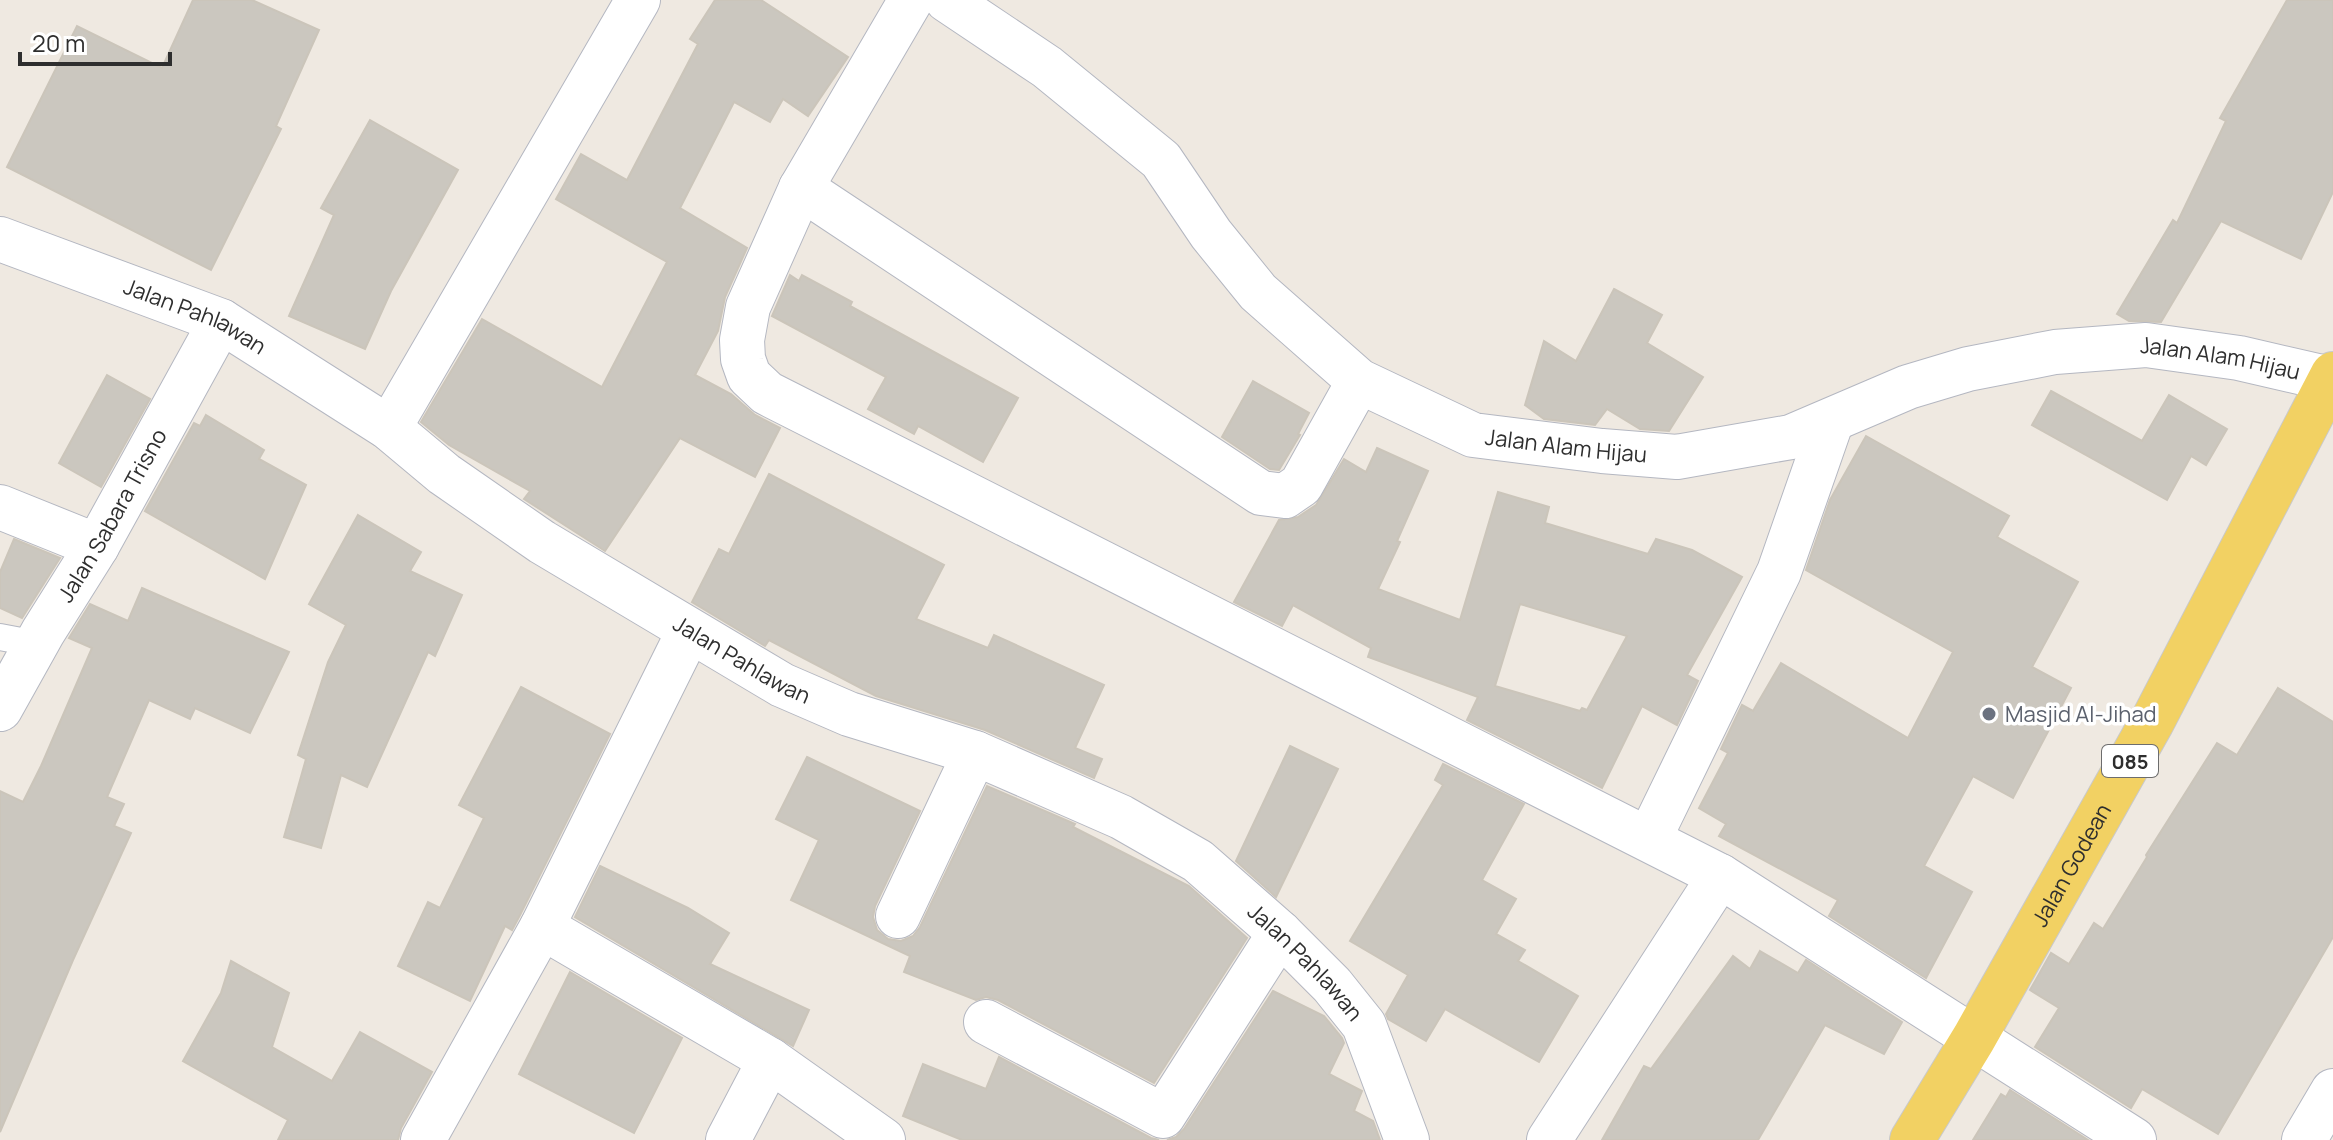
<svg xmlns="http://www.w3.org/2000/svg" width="2333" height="1140" font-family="Manrope,sans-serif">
	<rect width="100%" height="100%" fill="#efe9e1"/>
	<g fill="#cbc7bf" stroke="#cbc5ba" stroke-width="2" fill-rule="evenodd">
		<path d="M193,0H252L319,30L276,126L281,129L211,270L7,167L77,26L162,68Z"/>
		<path d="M715,0H761L848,57L808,116L783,99L770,122L734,102L680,208L747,248L725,297L718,331L695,375L731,394L755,415L780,428L755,477L680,438L605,551L524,499L530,491L449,445L421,422L482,319L602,387L667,262L556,199L581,154L627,180L698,44L690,39Z"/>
		<path d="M2287,0H2333V192L2301,259L2221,221L2161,322L2129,321L2117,314L2173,220L2177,223L2226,121L2220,118Z"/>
		<path d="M370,120L458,170L391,291L365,349L289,316L334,215L321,208Z"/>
		<path d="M790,275L799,281L802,275L852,302L850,306L1018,398L983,462L918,426L914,434L868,409L886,377L772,316Z"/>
		<path d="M1614,289L1662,315L1647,343L1703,377L1669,431L1640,429L1607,409L1595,425L1544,419L1525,405L1544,341L1576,361Z"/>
		<path d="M107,375L150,399L101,487L59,463Z"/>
		<path d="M1253,381L1309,413L1298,434L1300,435L1279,470L1270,469L1222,437Z"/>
		<path d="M2051,391L2142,441L2169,395L2227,429L2206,465L2191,456L2167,500L2032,425Z"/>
		<path d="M206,415L264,450L259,459L306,485L265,579L145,511L194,423L200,426Z"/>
		<path d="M1866,436L2009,516L1997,537L2078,582L2032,667L2071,688L2013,798L1973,776L1924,866L1972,892L1926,978L1829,916L1838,900L1719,836L1726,824L1699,808L1728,753L1721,749L1742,705L1753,711L1781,663L1908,738L1953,652L1806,570L1830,500Z"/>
		<path d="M1377,448L1428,471L1397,541L1400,542L1378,589L1460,620L1498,492L1549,507L1545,523L1648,554L1656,539L1692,550L1742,577L1687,675L1698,681L1677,725L1642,706L1602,788L1467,720L1478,697L1368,657L1371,648L1293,605L1282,626L1234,602L1279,520L1298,517L1316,505L1344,459L1366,472ZM1520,604L1627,636L1587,710L1582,708L1580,711L1495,686Z"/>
		<path d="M769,474L944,565L916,619L988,648L994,635L1104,685L1075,748L1102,759L1094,778L985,730L876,696L769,640L765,646L692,602L719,549L729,554Z"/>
		<path d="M358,515L421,552L410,571L462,595L435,656L428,652L367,787L341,775L321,848L284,837L306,759L298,755L328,662L346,625L309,604Z"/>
		<path d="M14,539L60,558L22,618L0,608V572Z"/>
		<path d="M142,588L289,652L250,733L195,708L190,719L149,700L107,797L124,804L114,826L131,833L73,960L0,1132V791L23,802L41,766L92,648L69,638L90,604L128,621Z"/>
		<path d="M521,687L610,734L520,915L512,930L505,926L470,1001L398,966L428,902L440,908L484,818L459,805Z"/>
		<path d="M2278,688L2333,722V937L2218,1134L2142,1089L2131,1108L2035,1047L2059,1008L2030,990L2051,953L2069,964L2094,923L2103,929L2147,857L2146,855L2217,743L2237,755Z"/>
		<path d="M1290,746L1338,769L1276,897L1236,861Z"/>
		<path d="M807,757L920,811L875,906L873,917L877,930L888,939L901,941L913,936L920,927L987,786L1075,824L1073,827L1189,886L1247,938L1154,1083L998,1000L986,997L976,1000L904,972L910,956L791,900L819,840L776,819Z"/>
		<path d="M1443,764L1524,804L1482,880L1516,899L1496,934L1525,950L1518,961L1578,996L1539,1062L1445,1009L1426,1041L1388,1019L1386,1014L1408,975L1350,941L1443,785L1435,780Z"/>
		<path d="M600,866L688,908L729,933L710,964L809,1010L793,1046L575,917Z"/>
		<path d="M1760,951L1798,973L1806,960L1902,1022L1884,1054L1825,1025L1758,1140H1602L1644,1066L1651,1069L1733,956L1750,969Z"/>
		<path d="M231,961L289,993L272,1047L332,1081L360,1032L432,1072L401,1128L398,1140H278L288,1120L183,1061L221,993Z"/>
		<path d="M570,972L682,1038L634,1133L519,1074Z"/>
		<path d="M1273,991L1324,1016L1342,1038L1344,1043L1329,1074L1362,1091L1354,1111L1373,1121L1380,1140H1167L1176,1137L1184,1129Z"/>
		<path d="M999,1057L1151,1138L1159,1140H962L903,1116L923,1064L986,1089Z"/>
		<path d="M2010,1090L2088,1140H1973L2001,1094L2006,1097Z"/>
	</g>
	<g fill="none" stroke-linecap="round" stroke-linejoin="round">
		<g stroke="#b4b7c1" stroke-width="28">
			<path id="service" d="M0,637L37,644"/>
		</g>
		<g stroke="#b4b7c1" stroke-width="46">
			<g id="minor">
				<path d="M911,0L801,188L748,307L742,340L743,359L749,376L767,393L1720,876L2134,1140"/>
				<path id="s1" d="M947,0L1047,67L1161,160L1211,234L1258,292L1359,381L1473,435L1602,451L1677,457L1791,437L1908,387L1968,369L2055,352L2146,345L2239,358L2330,379"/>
				<path d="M801,188L1261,493L1285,496L1301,485L1359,381"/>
				<path id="s2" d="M0,239L221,321L389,428L444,474L542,542L782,685L849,714L975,753L1121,817L1198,861L1280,933L1332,985L1364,1025L1407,1140"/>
				<path d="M389,428L638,0"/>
				<path d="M0,507L97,546"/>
				<path id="s3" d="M0,709L43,632L97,546L221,321"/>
				<path d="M1649,839L1779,572L1832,420"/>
				<path d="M898,916L975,753"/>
				<path d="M542,927L770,1060L883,1140"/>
				<path d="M986,1022L1163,1116L1280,933"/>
				<path d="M423,1140L542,927L689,631"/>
				<path d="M728,1140L770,1060"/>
				<path d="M1549,1140L1720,876"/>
				<path d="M2304,1140L2333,1091"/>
			</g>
		</g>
		<g stroke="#c9c9c9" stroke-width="46">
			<g id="primary">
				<path id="s4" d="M1912,1140L1974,1038L2152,722L2333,374"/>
			</g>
		</g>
		<use href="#service" stroke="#fff" stroke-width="26"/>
		<use href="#minor" stroke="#fff" stroke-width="44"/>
		<use href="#primary" stroke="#f2d163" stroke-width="44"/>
	</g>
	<circle fill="#6b7280" stroke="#fff" stroke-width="3" cx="1989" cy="714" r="8"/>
	<g text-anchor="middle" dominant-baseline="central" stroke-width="7" stroke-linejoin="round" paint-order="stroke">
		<rect fill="#fff" stroke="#6d6d6d" stroke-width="2" x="2102" y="745" width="56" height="32" rx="6"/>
		<g font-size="20" font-weight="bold" fill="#2e2e2e">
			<text x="2130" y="761">085</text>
		</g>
		<g font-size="22" fill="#2e2e2e" stroke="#fff">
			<text stroke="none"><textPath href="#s2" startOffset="210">Jalan Pahlawan</textPath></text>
			<text stroke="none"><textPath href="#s1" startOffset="1458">Jalan Alam Hijau</textPath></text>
			<text stroke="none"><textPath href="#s1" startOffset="786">Jalan Alam Hijau</textPath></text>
			<text stroke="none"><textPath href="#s3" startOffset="224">Jalan Sabara Trisno</textPath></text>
			<text stroke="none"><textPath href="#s2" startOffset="858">Jalan Pahlawan</textPath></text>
			<text stroke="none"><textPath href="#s4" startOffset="318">Jalan Godean</textPath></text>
			<text stroke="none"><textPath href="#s2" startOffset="1506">Jalan Pahlawan</textPath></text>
		</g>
		<g font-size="22" fill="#5b616d" stroke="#fff" text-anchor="start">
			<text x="2005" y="714">Masjid Al-Jihad</text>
		</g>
	</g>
	<path d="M20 52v12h150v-12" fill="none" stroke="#2e2e2e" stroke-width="4"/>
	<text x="32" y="52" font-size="24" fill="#2e2e2e" stroke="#ffffff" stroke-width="6" paint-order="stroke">20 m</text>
</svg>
